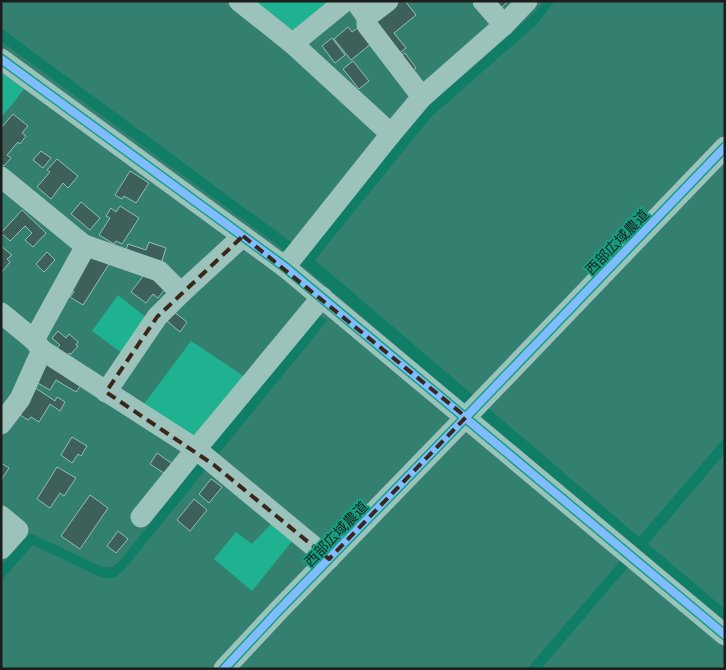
<svg xmlns="http://www.w3.org/2000/svg" width="726" height="670" font-family="Mulish,'Noto Sans JP',sans-serif">
	<rect width="100%" height="100%" fill="#348070"/>
	<g fill="#1fb290">
		<path d="M255,1H331L293,30Z"/>
		<path d="M1,72L24,89L11,106L1,117V96L2,95L1,94Z"/>
		<path d="M118,295L148,319L126,356L92,331Z"/>
		<path d="M191,341L248,379L195,443L141,408Z"/>
		<path d="M272,523L293,540L252,591L214,559L236,532L252,544Z"/>
	</g>
	<g fill="#107d66">
		<path d="M544,1H555L536,25L431,117L315,260L639,537L725,437V453L648,544L725,609V625L640,553L541,669H527L632,547L284,250L1,41V28L291,242L304,253L429,106L535,12Z"/>
		<path d="M318,314L327,321L124,570L115,578H102L33,545L1,581V566L30,533L102,567H112L119,562Z"/>
	</g>
	<g fill="#3d615a" stroke="#94beb5">
		<path d="M398,1H405L416,15L394,33L406,48L397,55L369,20Z"/>
		<path d="M495,1H508L501,8Z"/>
		<path d="M348,27L352,32L359,27L372,43L351,60L334,39Z"/>
		<path d="M332,38L345,55L335,63L322,46Z"/>
		<path d="M405,53L416,68L408,74L397,60Z"/>
		<path d="M353,61L369,81L359,89L343,69Z"/>
		<path d="M13,114L28,126L22,133L26,136L20,144L18,142L7,155L11,158L4,166L1,164V128Z"/>
		<path d="M41,151L51,158L43,168L33,160Z"/>
		<path d="M57,159L78,176L68,188L63,183L51,199L37,187L50,172L47,170Z"/>
		<path d="M130,171L149,183L136,203L124,196L122,199L115,195Z"/>
		<path d="M81,202L100,218L90,230L71,214Z"/>
		<path d="M120,206L139,218L122,244L116,241L114,244L99,235L110,218L106,216L111,208L116,212Z"/>
		<path d="M22,210L46,233L33,247L25,240L32,233L25,226L10,241L1,233Z"/>
		<path d="M149,242L166,248L160,267L124,256L128,244L146,250Z"/>
		<path d="M1,246L12,255L7,259L10,262L1,273Z"/>
		<path d="M47,252L55,260L44,272L36,264Z"/>
		<path d="M91,253L109,264L83,305L70,297L74,292L69,289Z"/>
		<path d="M147,271L167,286L158,298L153,294L146,303L131,292Z"/>
		<path d="M174,312L187,322L180,332L167,321Z"/>
		<path d="M58,331L66,338L69,334L78,342L76,345L78,346L71,354L69,353L67,356L57,348L60,345L52,338Z"/>
		<path d="M46,363L81,385L76,392L56,380L50,390L34,381Z"/>
		<path d="M34,387L55,401L57,397L65,402L60,411L50,404L39,422L31,417L28,420L17,413Z"/>
		<path d="M72,437L87,446L81,456L78,454L72,463L61,455Z"/>
		<path d="M157,453L174,465L167,475L150,464Z"/>
		<path d="M1,463L9,468L1,480Z"/>
		<path d="M57,467L76,478L64,496L60,493L50,508L37,499Z"/>
		<path d="M211,479L222,487L209,503L199,494Z"/>
		<path d="M90,495L108,508L80,549L61,536Z"/>
		<path d="M194,499L207,510L190,531L177,520Z"/>
		<path d="M118,531L128,539L116,553L107,546Z"/>
	</g>
	<g fill="none" stroke-linecap="round" stroke-linejoin="round">
		<g stroke="#9cc3bb" stroke-width="21">
			<path d="M239,1L293,44L391,134"/>
			<path d="M483,1L504,25"/>
			<path d="M359,6L367,17L388,1"/>
			<path d="M367,17V25L422,97"/>
			<path d="M293,44L301,37L345,1"/>
			<path d="M1,59L285,267L725,635"/>
			<path d="M1,177L84,245L83,251L34,340"/>
			<path d="M84,245L159,271L181,293"/>
			<path d="M285,267L391,134L422,97L504,25L527,1"/>
			<path d="M1,313L34,340L42,350L196,449L329,559"/>
			<path d="M106,392L157,317L181,293L243,236"/>
			<path d="M1,424L20,399L42,350"/>
			<path d="M1,516L18,530L1,549"/>
			<path d="M141,517L196,449L322,297"/>
			<path d="M224,669L278,611L466,417L725,147"/>
		</g>
		<g stroke="#14a081" stroke-width="11">
			<g id="cycleway">
				<path d="M1,59L285,267L725,635"/>
				<path d="M224,669L278,611L466,417L725,147"/>
			</g>
		</g>
		<use href="#cycleway" stroke="#80bcff" stroke-width="8"/>
	</g>
	<path fill="none" stroke="#3b261a" stroke-width="4" stroke-dasharray="10 6" stroke-linejoin="round" d="M243,236L466,417L329,559L214,465L106,392L157,317Z"/>
	<g text-anchor="middle" dominant-baseline="central" stroke-width="4" stroke-linejoin="round" paint-order="stroke">
		<g font-size="14" fill="#1d1d1d" stroke="#14a081">
			<text transform="translate(617 242) rotate(-46)">西部広域農道</text>
			<text transform="translate(336 534) rotate(-46)">西部広域農道</text>
		</g>
	</g>
	<rect width="726" height="670" fill="none" stroke="#1d1d1d" stroke-width="5"/>
</svg>
